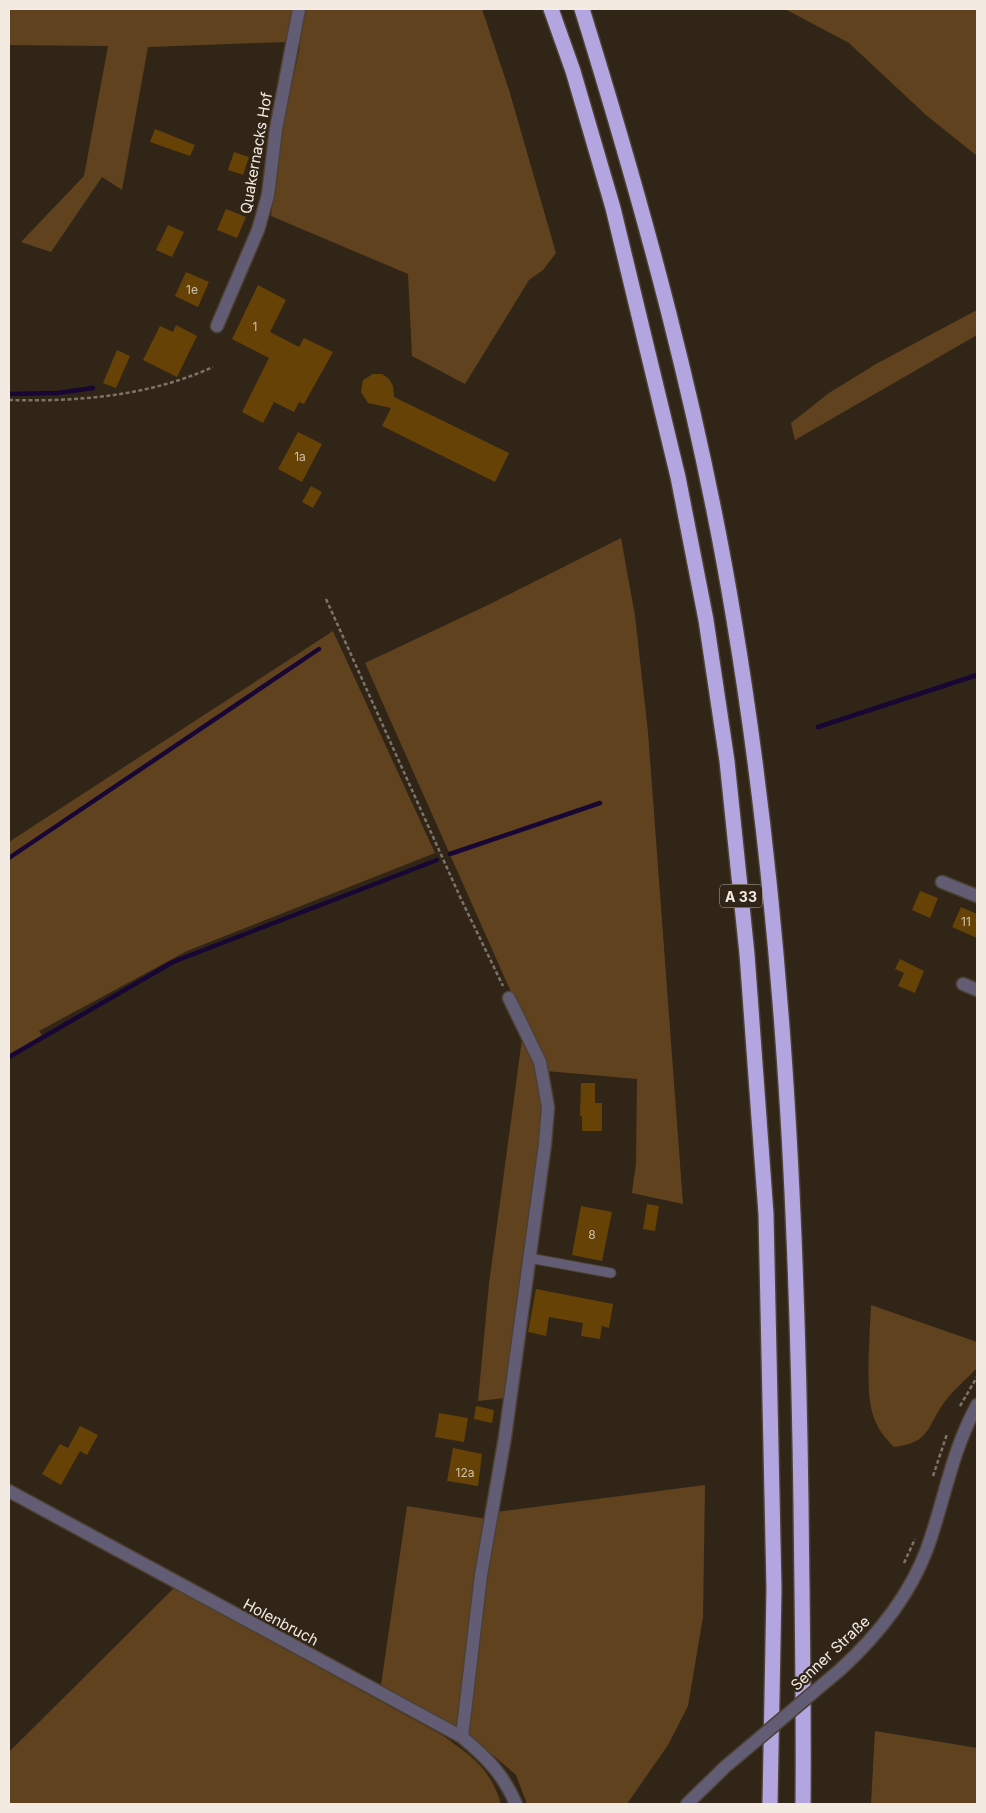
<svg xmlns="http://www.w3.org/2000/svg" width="986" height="1813" font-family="Inter,sans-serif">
	<rect width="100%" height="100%" fill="#312517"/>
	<g fill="#60431e">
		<path d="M9,9H482L509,90L556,253L543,270L529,280L465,384L412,356L408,274L271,216L281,133L300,47L285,42L148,47L122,190L102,177L51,252L21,242L84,176L108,46L9,45Z"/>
		<path d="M785,9H977V156L926,115L849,43Z"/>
		<path d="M977,310V335L795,440L791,423L829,393L876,364Z"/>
		<path d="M621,538L635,616L648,732L683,1204L632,1193L636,1163L637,1079L546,1071L365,663L486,606Z"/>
		<path d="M333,631L435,853L187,951L39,1031L43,1037L9,1057V842Z"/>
		<path d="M522,1039L536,1065L543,1108L505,1398L478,1401L489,1284Z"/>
		<path d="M871,1305L977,1342V1368C967,1379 955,1388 946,1400C927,1424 932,1443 894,1447C884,1437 877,1428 873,1415C865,1391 870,1332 871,1305Z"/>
		<path d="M705,1485L703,1617L688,1706L668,1745L627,1804H527L516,1775L466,1732L486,1575L496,1512Z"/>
		<path d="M407,1506L487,1519L459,1728L381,1685Z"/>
		<path d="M174,1588L442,1735C471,1756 490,1767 501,1804H9V1752Z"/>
		<path d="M875,1731L977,1748V1804H871Z"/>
	</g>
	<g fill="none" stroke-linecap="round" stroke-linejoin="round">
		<g stroke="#180635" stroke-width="4.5">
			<path d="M9,394L58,393L93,388"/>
			<path d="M818,727L977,675"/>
			<path d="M450,854L600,803"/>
			<path d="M9,858L319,649"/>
			<path d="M9,1057L173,962L437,860"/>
		</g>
	</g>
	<g fill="#674206">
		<path d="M155,129L195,145L190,156L150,142Z"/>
		<path d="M234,152L249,157L243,175L228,170Z"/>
		<path d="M226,209L246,217L237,238L217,230Z"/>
		<path d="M168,225L184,232L172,257L156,250Z"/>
		<path d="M186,272L209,282L198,307L175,296Z"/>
		<path d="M258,285L286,300L270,332L299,347L304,338L333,352L304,404L299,402L294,412L274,402L263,423L242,412L269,358L232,339Z"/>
		<path d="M176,325L197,336L177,377L143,360L160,326L173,332Z"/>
		<path d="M117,350L130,356L116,388L103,383Z"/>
		<path d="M373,374H382L389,379L393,386L394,397L509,453L495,482L382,426L391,408L368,403L361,392L363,380Z"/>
		<path d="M298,432L322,444L302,482L278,469Z"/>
		<path d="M311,486L322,492L313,508L302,502Z"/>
		<path d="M920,891L938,898L930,918L912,910Z"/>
		<path d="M961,907L977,914V938L952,927Z"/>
		<path d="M900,959L924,971L915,993L898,986L904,973L895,969Z"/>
		<path d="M581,1083H595V1103H602V1131H582V1116H580Z"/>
		<path d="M647,1204L659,1206L655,1231L643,1229Z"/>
		<path d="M581,1206L612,1212L602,1261L572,1255Z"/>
		<path d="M536,1289L613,1304L609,1328L602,1326L600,1339L581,1336L583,1323L549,1317L546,1336L528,1332Z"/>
		<path d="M476,1406L494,1410L492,1423L474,1419Z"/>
		<path d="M439,1413L468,1418L464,1442L435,1437Z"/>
		<path d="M80,1426L98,1435L87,1455L80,1451L61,1485L42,1474L60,1444L68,1448Z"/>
		<path d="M453,1448L482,1454L478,1486L447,1481Z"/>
	</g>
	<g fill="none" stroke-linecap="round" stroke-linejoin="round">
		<g stroke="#4c4133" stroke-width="11">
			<path id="service" d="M529,1258L611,1273"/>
		</g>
		<g stroke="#4c4133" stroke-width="15">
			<g id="minor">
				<path d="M217,326L258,230L268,195L276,129L299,9"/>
				<path d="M942,882L977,896"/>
				<path d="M963,984L977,990"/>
				<path d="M9,1491L462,1737C487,1758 503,1774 516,1804"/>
				<path d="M462,1737L481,1575L505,1437L545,1144L548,1107L540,1062L509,998"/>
			</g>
		</g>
		<g stroke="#4c4133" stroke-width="15">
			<g id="tertiary">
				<path d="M841,1669C878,1635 909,1597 927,1549C945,1499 951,1453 977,1405"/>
				<path d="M687,1804L725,1767"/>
			</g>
		</g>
		<g stroke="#4c4133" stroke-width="18">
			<g id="motorway">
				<path d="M551,9L573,71L613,208L678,477L706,620L727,761L747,954L766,1214L774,1589L770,1804"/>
				<path d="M582,9C644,209 700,413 734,620C783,914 797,1205 801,1503C802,1603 804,1704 803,1804"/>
			</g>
		</g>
		<g stroke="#7d7366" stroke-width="2.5" stroke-dasharray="4 2.5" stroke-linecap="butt">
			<path d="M9,400C78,402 149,396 213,367"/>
			<path d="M326,599L461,899L503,986"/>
			<path d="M960,1406L977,1377"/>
			<path d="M933,1476L947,1434"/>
			<path d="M904,1563L915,1539"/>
		</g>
		<use href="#service" stroke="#625d75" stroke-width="9"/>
		<use href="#minor" stroke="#625d75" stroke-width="12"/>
		<use href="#tertiary" stroke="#625d75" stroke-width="12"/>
		<use href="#motorway" stroke="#b3a5e0" stroke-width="15"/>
		<g stroke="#4c4133" stroke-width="15" stroke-linecap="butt">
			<path id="tertiary-bridge" d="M725,1767L841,1669"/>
		</g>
		<use href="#tertiary-bridge" stroke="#625d75" stroke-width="12"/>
	</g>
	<g text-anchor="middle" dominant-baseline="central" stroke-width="4.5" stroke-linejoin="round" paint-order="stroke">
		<g font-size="12" fill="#d0c1aa">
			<text x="192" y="289">1e</text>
			<text x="255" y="326">1</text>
			<text x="300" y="456">1a</text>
			<text x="966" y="921">11</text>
			<text x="592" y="1234">8</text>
			<text x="465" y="1472">12a</text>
		</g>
		<rect fill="#312517" stroke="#b9b0a4" stroke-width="1" x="720" y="884.5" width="42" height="23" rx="4"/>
		<g font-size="14" font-weight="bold" fill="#f3ebe1">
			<text x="741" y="896">A 33</text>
		</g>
		<g font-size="15" fill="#f3ebe1" stroke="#312517">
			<text transform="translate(256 153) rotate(-80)">Quakernacks Hof</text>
			<text transform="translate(281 1622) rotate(28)">Holenbruch</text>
			<text transform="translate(830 1653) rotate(-43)">Senner Straße</text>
		</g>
	</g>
	<rect width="986" height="1813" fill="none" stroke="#f3ebe1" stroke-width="20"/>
</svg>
